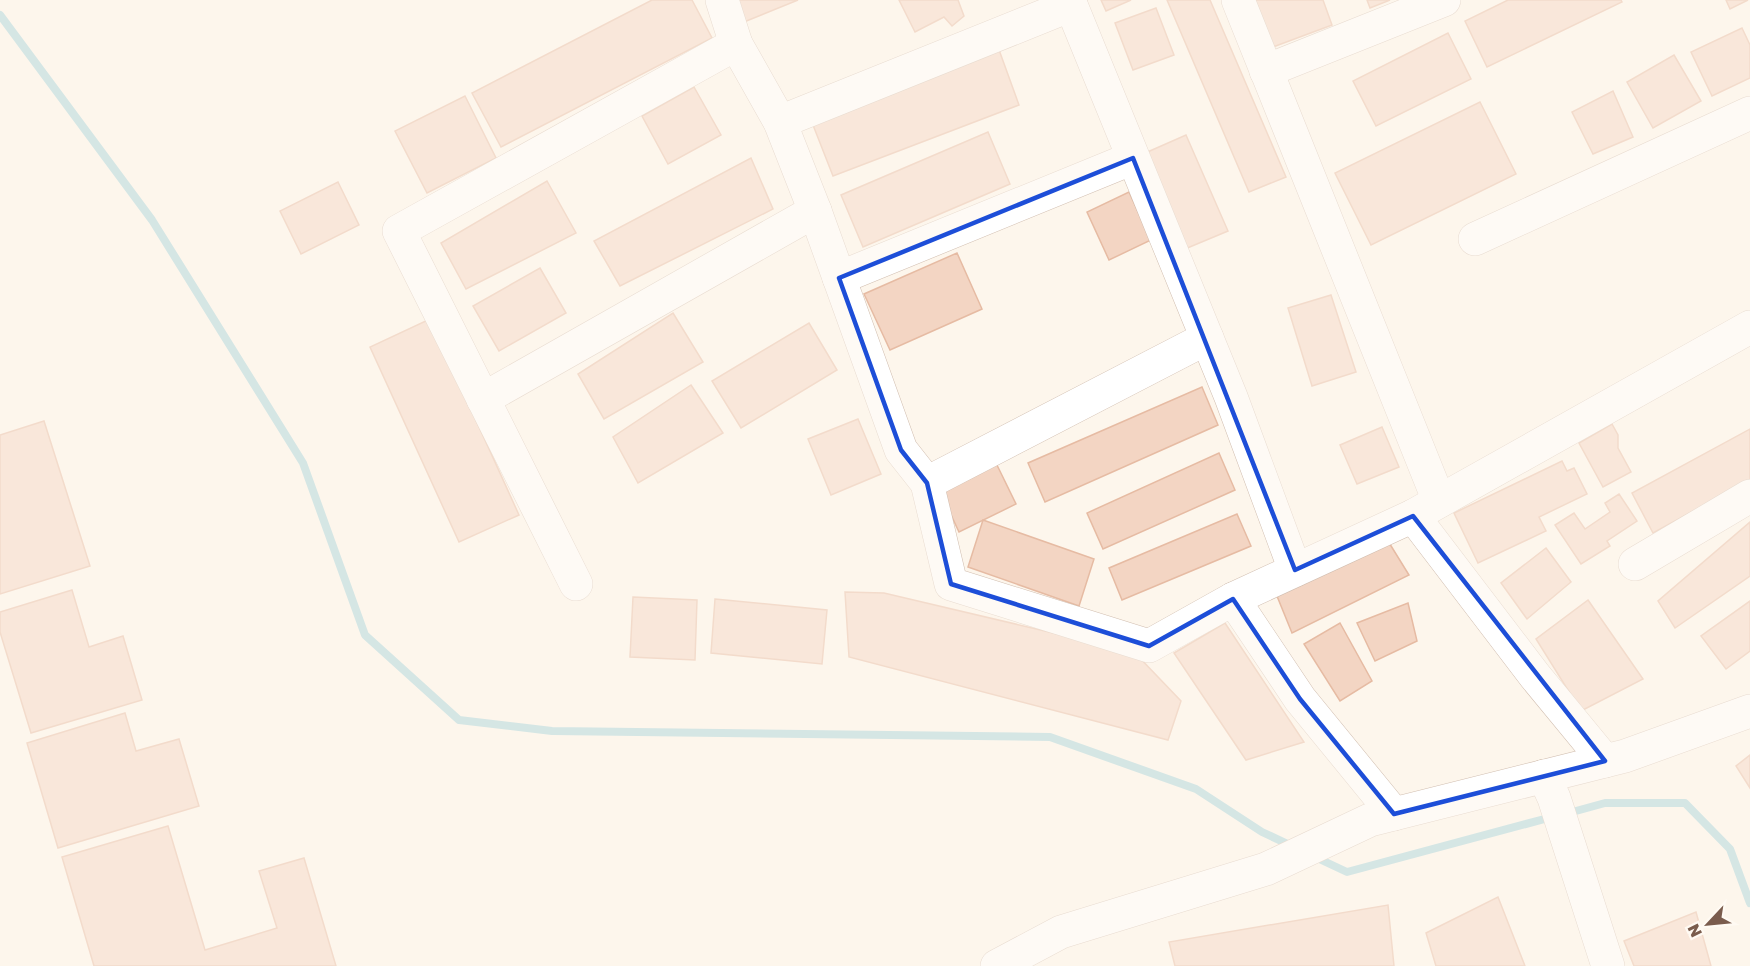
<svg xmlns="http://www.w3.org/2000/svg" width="1750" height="966" font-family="'Golos Text',sans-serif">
	<rect width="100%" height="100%" fill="#fdf6ec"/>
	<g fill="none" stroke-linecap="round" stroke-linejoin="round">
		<g stroke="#a5d3da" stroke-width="8">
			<path d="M0,15L152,220L303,463L365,635L459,720L552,731L1050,737L1196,789L1262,832L1292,846"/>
			<path d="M1565,814L1605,803H1685L1730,849L1750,903"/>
			<path d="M1315,857L1347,872L1552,817"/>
		</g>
	</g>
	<g fill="#f3d5c3" stroke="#e6bba3" stroke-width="1.5">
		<path d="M652,0H692L712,38L501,147L472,93Z"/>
		<path d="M735,0H798L744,22Z"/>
		<path d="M899,0H958L964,16L952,26L944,17L915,32Z"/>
		<path d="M1101,0H1131L1106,11Z"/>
		<path d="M1167,0H1210L1286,177L1249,192Z"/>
		<path d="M1255,0H1323L1332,25L1273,47Z"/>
		<path d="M1367,0H1390L1370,8Z"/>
		<path d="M1508,0H1621L1622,2L1487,67L1465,21Z"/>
		<path d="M1726,0H1748L1730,9Z"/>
		<path d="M1156,8L1174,55L1133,70L1115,23Z"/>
		<path d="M1742,28L1750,45V78L1712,96L1691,52Z"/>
		<path d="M1448,33L1471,79L1376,126L1353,81Z"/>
		<path d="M998,47L1019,105L833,176L811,120Z"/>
		<path d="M1674,55L1701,101L1653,128L1627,82Z"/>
		<path d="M694,87L721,135L668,164L642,116Z"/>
		<path d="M1613,91L1633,137L1593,154L1572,112Z"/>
		<path d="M465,96L496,158L427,193L395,131Z"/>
		<path d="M1480,102L1516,174L1371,245L1335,173Z"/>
		<path d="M988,132L1010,184L863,247L841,195Z"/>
		<path d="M1186,135L1228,231L1185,249L1143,154Z"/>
		<path d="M751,158L773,209L620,286L594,241Z"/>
		<path d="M547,181L576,233L466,289L441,243Z"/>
		<path d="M338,182L359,225L301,254L280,211Z"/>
		<path d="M1129,192L1151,240L1109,260L1087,212Z"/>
		<path d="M957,253L982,309L890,350L864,294Z"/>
		<path d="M540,268L566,313L499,351L473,306Z"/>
		<path d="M1331,295L1356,372L1312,386L1288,308Z"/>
		<path d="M673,313L703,362L604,419L578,374Z"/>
		<path d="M430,319L519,515L459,542L370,347Z"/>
		<path d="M809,323L837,370L741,428L712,381Z"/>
		<path d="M691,385L723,433L638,483L613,437Z"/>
		<path d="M1202,387L1218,425L1045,502L1028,463Z"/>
		<path d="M858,419L881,474L831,495L808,439Z"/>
		<path d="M44,421L90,566L0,594V435Z"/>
		<path d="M1612,424L1618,435V448L1631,472L1603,487L1579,443Z"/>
		<path d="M1382,427L1399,467L1357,484L1340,445Z"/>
		<path d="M1750,429V480L1653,533L1632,493Z"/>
		<path d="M1219,453L1235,490L1103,549L1087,513Z"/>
		<path d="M995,461L1016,504L959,532L939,489Z"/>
		<path d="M1562,461L1567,471L1574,468L1587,494L1539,517L1546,531L1478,563L1454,513Z"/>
		<path d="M1619,494L1637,521L1607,541L1610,546L1581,564L1555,525L1574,513L1585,529L1610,512L1605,503Z"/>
		<path d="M1237,514L1251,546L1122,600L1109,568Z"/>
		<path d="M983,520L1094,559L1079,606L968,567Z"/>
		<path d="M1750,522V576L1675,628L1658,601Z"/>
		<path d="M1388,541L1409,575L1292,633L1277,596Z"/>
		<path d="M1546,548L1571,582L1527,619L1501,583Z"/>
		<path d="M72,590L89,647L123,636L142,700L31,733L0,632V612Z"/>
		<path d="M845,592L884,593L1134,652L1181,701L1168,740L849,657Z"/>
		<path d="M633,597L697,600L695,660L630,657Z"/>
		<path d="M715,599L827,610L822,664L711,653Z"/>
		<path d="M1588,600L1643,679L1581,711L1536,639Z"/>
		<path d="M1750,601V651L1726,669L1701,636Z"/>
		<path d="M1408,603L1417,641L1375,661L1357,623Z"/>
		<path d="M1225,623L1304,742L1246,760L1174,653Z"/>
		<path d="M1340,623L1372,681L1340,701L1304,644Z"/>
		<path d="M125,713L136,751L179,739L199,806L58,848L27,743Z"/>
		<path d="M1750,755V788L1736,766Z"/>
		<path d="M168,826L205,950L277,928L259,871L304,858L336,966H94L62,857Z"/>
		<path d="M1498,897L1525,966H1436L1426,933Z"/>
		<path d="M1388,905L1394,966H1175L1169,942Z"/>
		<path d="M1696,912L1711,966H1634L1624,941Z"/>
	</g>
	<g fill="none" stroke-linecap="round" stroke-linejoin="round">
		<g stroke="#d1beb0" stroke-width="34">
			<g id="minor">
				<path d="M722,0L736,44L780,122L815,211L901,450L927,483L951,584L1149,646L1233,599L1413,516L1750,327"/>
				<path d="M1069,0L1231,397L1295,570"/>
				<path d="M1238,0L1439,501"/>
				<path d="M1266,71L1444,0"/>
				<path d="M780,122L1071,5"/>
				<path d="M1475,239L1750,113"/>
				<path d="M839,278L1133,158"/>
				<path d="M483,399L815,211"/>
				<path d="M927,483L1207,338"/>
				<path d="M1413,516L1535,676L1605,761"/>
				<path d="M1635,564L1750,496"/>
				<path d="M576,584L399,231L736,44"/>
				<path d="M1233,599L1300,699L1394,814"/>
				<path d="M1544,776L1554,798L1608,966"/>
				<path d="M997,966L1061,932L1266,869L1370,820L1625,756L1750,711"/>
			</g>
		</g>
		<use href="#minor" stroke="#fff" stroke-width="33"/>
	</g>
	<path d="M0 0H1750V966H0ZM1133,158L1295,570L1413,516L1605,761L1394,814L1300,699L1233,599L1149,646L951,584L927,483L901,450L839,278Z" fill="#fdf6ec" fill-opacity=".55" fill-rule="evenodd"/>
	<path fill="none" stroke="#1d4ed8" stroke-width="4.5" stroke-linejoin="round" d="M1133,158L1295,570L1413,516L1605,761L1394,814L1300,699L1233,599L1149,646L951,584L927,483L901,450L839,278Z"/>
	<g transform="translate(1708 924) rotate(244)" stroke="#fffaf3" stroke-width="4.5" paint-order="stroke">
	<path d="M0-4.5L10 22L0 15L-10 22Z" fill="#7a5c4d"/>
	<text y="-9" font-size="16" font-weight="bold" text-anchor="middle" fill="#7a5c4d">N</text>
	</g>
</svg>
